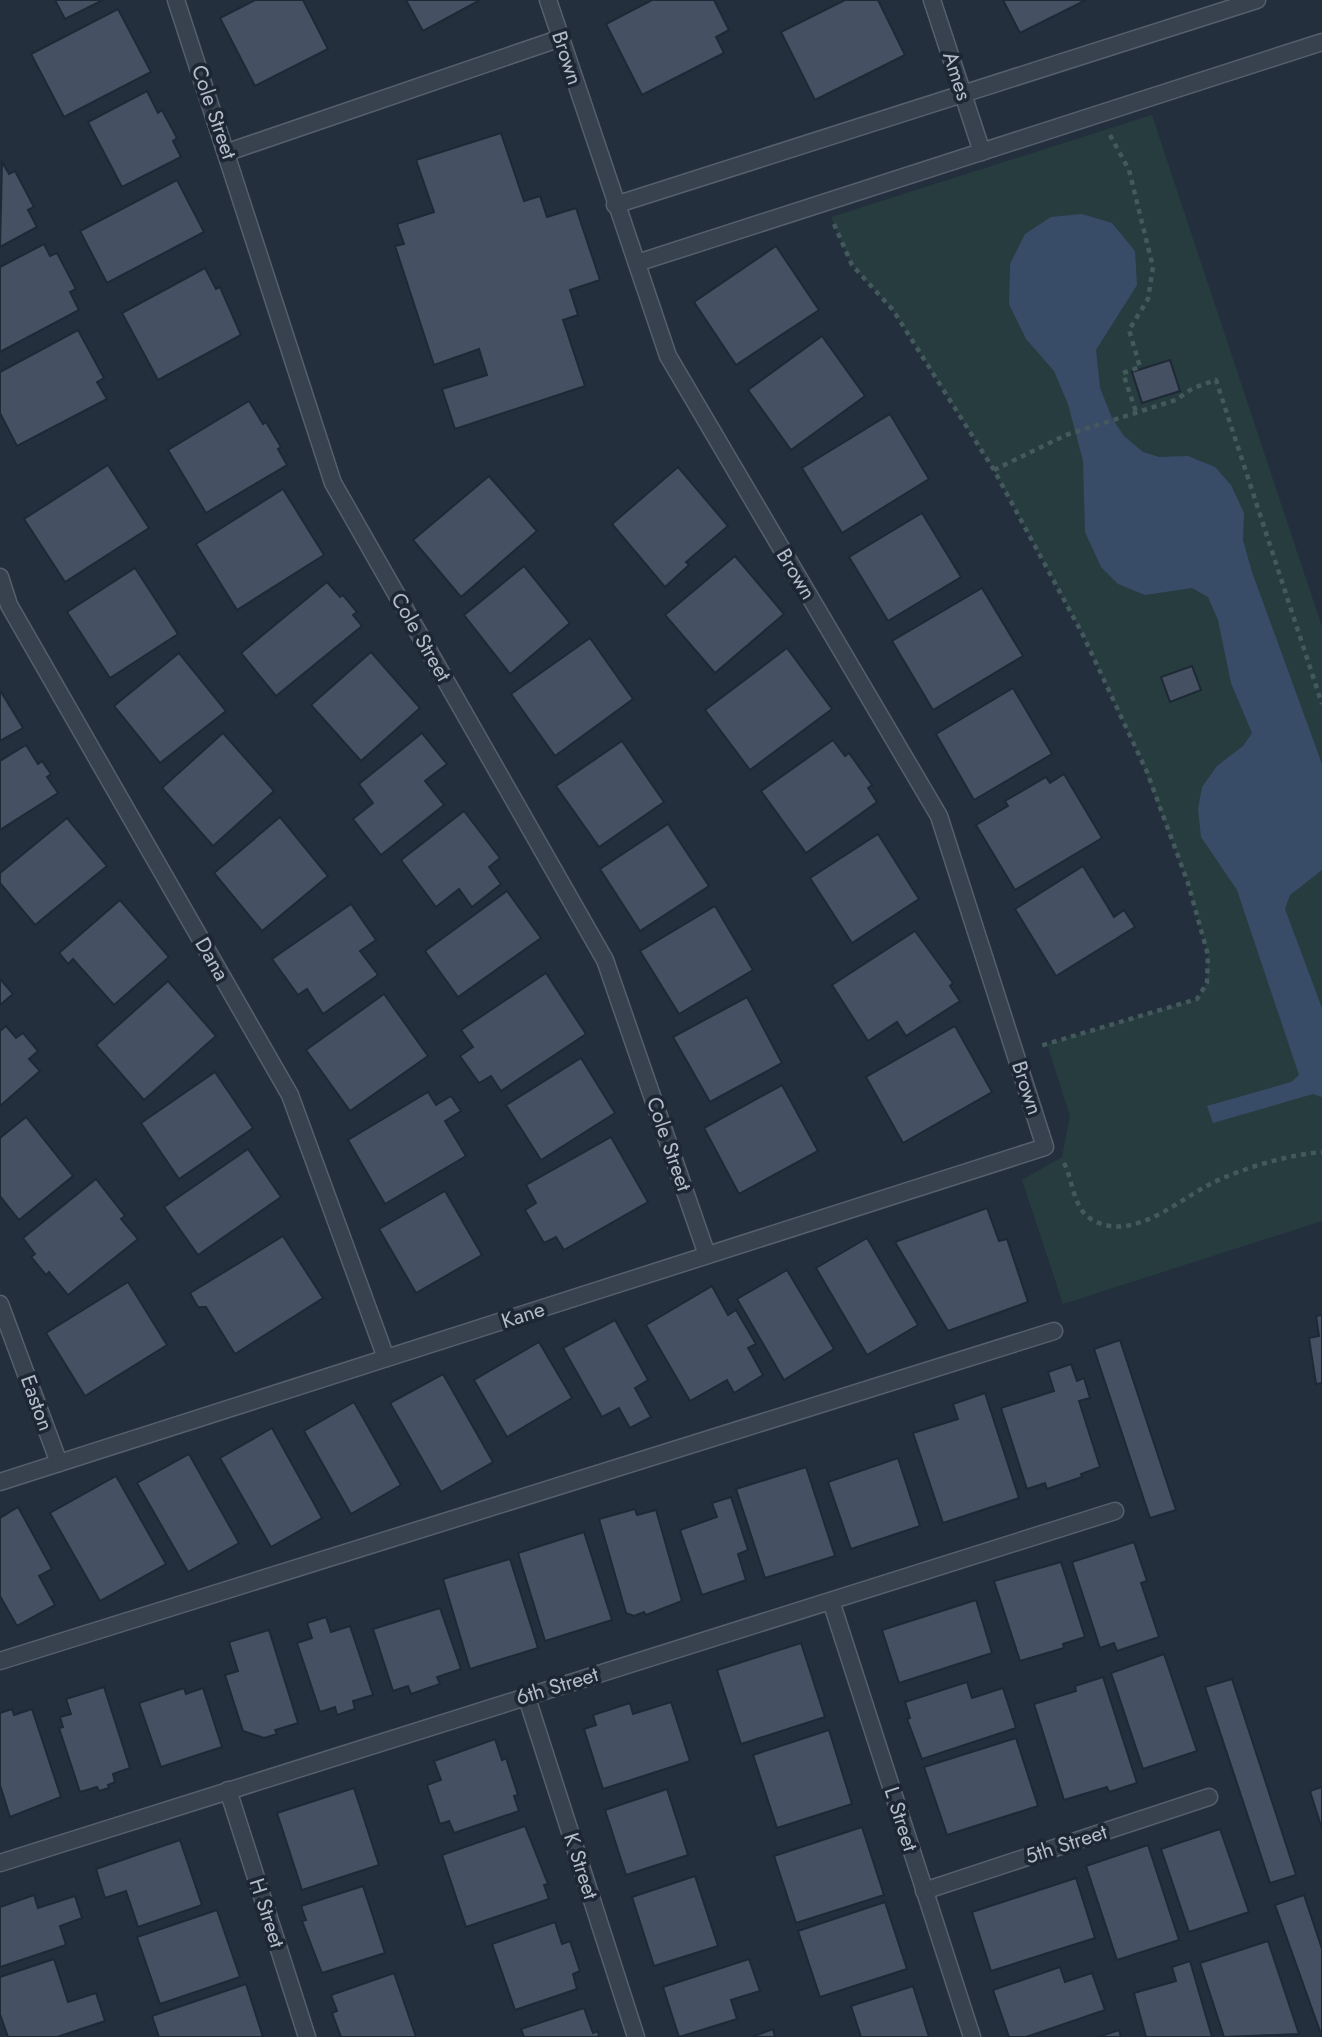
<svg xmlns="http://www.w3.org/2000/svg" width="1322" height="2037" font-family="Jost,sans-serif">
	<rect width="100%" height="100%" fill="#242f3e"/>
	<path fill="#263c3f" d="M1152,115L1322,627V1221L1063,1304L1022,1180L1062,1157L1070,1116L1047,1044L1197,999L1207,982L1208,955L1188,883L1141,760L1083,635L994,470L893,310L852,265L831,217Z"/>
	<path fill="#394c67" d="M1082,214L1112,223L1135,251L1137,285L1096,350L1100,388L1112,418L1124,436L1143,452L1159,457L1188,456L1215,467L1231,485L1244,513L1243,540L1252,572L1322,764V870L1290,895L1285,909L1322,1008V1097L1313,1094L1213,1123L1207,1106L1291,1082L1299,1075L1237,890L1201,837L1198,809L1202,787L1217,766L1243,746L1252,733L1231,683L1218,620L1208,597L1192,588L1145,595L1118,584L1101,567L1085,532L1083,461L1068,404L1054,371L1026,339L1009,304L1010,264L1025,234L1051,217Z"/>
	<g fill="#455162" stroke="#1f2835" stroke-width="2">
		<path d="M55,0H103L65,19Z"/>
		<path d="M255,0H303L328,49L255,86L220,18Z"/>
		<path d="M406,0H480L423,31Z"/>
		<path d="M652,0H714L729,30L716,37L724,53L642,95L606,24Z"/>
		<path d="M845,0H878L905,55L815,100L781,32Z"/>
		<path d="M1003,0H1086L1020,33Z"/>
		<path d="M118,9L151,72L64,117L31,54Z"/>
		<path d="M147,91L158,113L162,110L177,138L173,141L181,157L122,187L88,122Z"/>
		<path d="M501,133L524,201L540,196L547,217L576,208L600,280L570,290L578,315L563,320L585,386L455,429L442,389L487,375L479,349L434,365L395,246L404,244L397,224L434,212L416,160Z"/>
		<path d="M2,162L9,174L15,171L34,207L28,210L37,227L0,247Z"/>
		<path d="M177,180L204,232L107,283L80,231Z"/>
		<path d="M44,244L50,256L57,253L76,289L70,292L79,310L0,352V267Z"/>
		<path d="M776,246L819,310L736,365L694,302Z"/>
		<path d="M205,268L216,289L220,287L241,335L158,380L122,313Z"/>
		<path d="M78,330L104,378L97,382L107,399L17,446L0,413V372Z"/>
		<path d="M822,336L865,396L791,450L748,390Z"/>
		<path d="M1170,360L1180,391L1142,403L1132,372Z"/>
		<path d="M249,401L263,424L266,422L281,447L278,449L287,465L206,513L168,450Z"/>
		<path d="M890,414L929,479L842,533L802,468Z"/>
		<path d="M108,465L149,528L65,582L24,519Z"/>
		<path d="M678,467L728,526L686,562L689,565L665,587L612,524Z"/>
		<path d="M489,476L537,531L461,597L413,540Z"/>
		<path d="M283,489L324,555L237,610L196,544Z"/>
		<path d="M922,513L961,577L888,621L849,557Z"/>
		<path d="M735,556L784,614L715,673L665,615Z"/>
		<path d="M524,566L570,623L510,674L464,615Z"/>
		<path d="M135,568L178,634L110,678L67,612Z"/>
		<path d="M327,582L340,597L343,595L357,612L353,615L362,626L276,696L241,653Z"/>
		<path d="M982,588L1023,656L933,710L892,641Z"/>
		<path d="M590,638L633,699L555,756L511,694Z"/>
		<path d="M787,648L832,709L750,770L705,710Z"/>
		<path d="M371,652L420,708L361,761L311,705Z"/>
		<path d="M179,653L226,711L160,763L114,706Z"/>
		<path d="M1192,666L1201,690L1170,702L1161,677Z"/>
		<path d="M1013,688L1052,754L974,800L936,734Z"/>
		<path d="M0,690L23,728L0,741Z"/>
		<path d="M223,733L274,791L213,846L162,788Z"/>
		<path d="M422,733L447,764L425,781L444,805L381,855L353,819L373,803L359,784Z"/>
		<path d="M833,740L845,756L849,753L872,785L868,788L877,802L806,853L761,791Z"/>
		<path d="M622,741L664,802L599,847L556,786Z"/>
		<path d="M26,745L38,764L42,761L51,774L47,777L58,793L0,830V761Z"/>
		<path d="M1064,774L1102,838L1015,890L976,825L1008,806L1005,801L1046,777L1050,783Z"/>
		<path d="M464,811L500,858L489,867L501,884L472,907L459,889L436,907L401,860Z"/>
		<path d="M280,817L328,876L262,931L214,873Z"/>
		<path d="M67,818L107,866L35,925L0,883V873Z"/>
		<path d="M668,824L709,886L640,931L600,869Z"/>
		<path d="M878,834L919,899L852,943L810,878Z"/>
		<path d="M1083,866L1114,917L1124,910L1135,927L1056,976L1015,909Z"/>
		<path d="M507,891L541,938L458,997L425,951Z"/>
		<path d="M120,900L169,957L114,1005L73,959L68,964L59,953Z"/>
		<path d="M351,904L376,940L360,951L378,975L323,1014L307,989L298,995L272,959Z"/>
		<path d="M715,906L753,970L679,1014L640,951Z"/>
		<path d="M915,931L953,983L950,986L960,1001L906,1036L897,1022L868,1041L832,985Z"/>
		<path d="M546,973L586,1034L501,1091L491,1076L479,1083L460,1056L473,1047L461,1030Z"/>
		<path d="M0,979L13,994L0,1005Z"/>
		<path d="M168,981L216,1036L144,1100L96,1045Z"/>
		<path d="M384,994L428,1056L350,1111L306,1050Z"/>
		<path d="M747,997L782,1063L710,1102L673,1037Z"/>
		<path d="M6,1026L16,1038L23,1033L38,1051L29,1059L40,1071L0,1106V1031Z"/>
		<path d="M955,1026L992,1092L903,1143L866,1077Z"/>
		<path d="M581,1058L615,1113L541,1160L506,1105Z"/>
		<path d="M215,1072L253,1128L179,1179L141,1123Z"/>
		<path d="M782,1085L818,1151L739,1194L704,1128Z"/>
		<path d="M428,1092L436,1105L451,1096L461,1111L445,1121L466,1156L385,1204L348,1140Z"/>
		<path d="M26,1117L73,1176L19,1220L0,1196V1138Z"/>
		<path d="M611,1137L648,1202L564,1250L556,1237L544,1243L525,1210L536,1203L526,1185Z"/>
		<path d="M248,1149L281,1197L198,1255L164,1207Z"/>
		<path d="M96,1179L125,1216L121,1219L138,1239L68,1295L49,1272L46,1275L31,1257L35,1254L23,1238Z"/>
		<path d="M445,1191L482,1255L416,1293L379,1229Z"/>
		<path d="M987,1208L999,1241L1007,1239L1028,1302L948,1331L895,1242Z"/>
		<path d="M283,1236L323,1298L235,1354L206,1307H198L190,1293Z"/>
		<path d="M867,1238L918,1325L867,1355L816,1268Z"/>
		<path d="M787,1270L834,1349L784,1380L737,1299Z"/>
		<path d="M128,1282L167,1345L85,1396L46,1333Z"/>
		<path d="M712,1286L728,1315L736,1310L756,1344L748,1348L763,1375L734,1393L727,1380L690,1401L646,1325Z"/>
		<path d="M1322,1315V1383L1316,1384L1309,1338L1319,1336L1316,1316Z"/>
		<path d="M615,1320L648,1380L635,1388L651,1417L630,1428L619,1408L602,1417L563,1348Z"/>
		<path d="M1120,1340L1176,1510L1150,1518L1094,1349Z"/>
		<path d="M539,1342L572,1398L507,1437L474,1380Z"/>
		<path d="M1071,1364L1077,1381L1084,1378L1090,1398L1079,1401L1100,1467L1081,1474L1082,1477L1047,1489L1045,1483L1027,1489L1001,1408L1054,1391L1048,1372Z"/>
		<path d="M443,1374L493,1462L441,1492L390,1403Z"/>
		<path d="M985,1393L1019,1498L943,1523L913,1433L958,1419L953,1404Z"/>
		<path d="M354,1402L401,1485L351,1514L304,1431Z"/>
		<path d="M272,1428L322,1518L271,1547L220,1458Z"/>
		<path d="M189,1454L239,1543L188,1572L137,1483Z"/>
		<path d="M898,1458L920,1526L851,1549L828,1482Z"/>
		<path d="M806,1467L835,1556L765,1578L736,1489Z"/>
		<path d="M116,1476L166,1564L100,1601L50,1513Z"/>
		<path d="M731,1497L748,1550L738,1554L746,1580L702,1595L680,1530L717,1517L712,1503Z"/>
		<path d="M18,1507L52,1569L39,1576L55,1605L17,1626L0,1596V1518Z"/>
		<path d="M635,1509L637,1515L656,1510L682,1601L646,1615L644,1612L634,1616L626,1613L599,1519Z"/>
		<path d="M584,1532L612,1620L545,1641L518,1553Z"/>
		<path d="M1134,1542L1147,1581L1141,1583L1159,1637L1117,1651L1114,1643L1100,1648L1072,1562Z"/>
		<path d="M510,1559L538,1648L470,1669L443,1579Z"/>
		<path d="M1061,1562L1085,1637L1063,1644L1064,1648L1020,1661L994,1581Z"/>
		<path d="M976,1600L992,1653L899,1683L882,1630Z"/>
		<path d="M440,1608L461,1669L437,1677L440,1684L411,1694L408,1686L393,1691L373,1629Z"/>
		<path d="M326,1617L331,1632L350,1626L373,1695L353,1701L355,1709L337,1715L335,1707L320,1712L297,1643L312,1638L307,1623Z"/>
		<path d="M269,1630L298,1723L275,1730L277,1734L264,1738L243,1731L225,1675L238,1671L229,1642Z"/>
		<path d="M801,1643L825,1717L741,1744L717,1670Z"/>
		<path d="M1164,1654L1197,1751L1143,1769L1111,1673Z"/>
		<path d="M1103,1677L1137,1783L1109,1792L1107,1787L1064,1800L1034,1704L1076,1691L1075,1686Z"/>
		<path d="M1232,1679L1296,1875L1270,1883L1205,1687Z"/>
		<path d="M967,1682L972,1698L1003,1688L1016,1728L922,1759L907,1719L910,1718L905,1702Z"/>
		<path d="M104,1687L130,1768L113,1774L115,1782L108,1785L109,1788L99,1791L97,1787L80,1792L59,1728L63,1727L60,1717L71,1714L66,1699Z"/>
		<path d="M184,1688L186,1694L203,1688L222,1747L161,1767L139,1703Z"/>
		<path d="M671,1702L690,1761L603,1789L584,1729L596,1725L593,1715L630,1703L633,1714Z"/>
		<path d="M12,1709L14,1715L32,1709L61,1797L10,1817L0,1785V1713Z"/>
		<path d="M829,1730L852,1804L777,1828L753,1755Z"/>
		<path d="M1016,1738L1038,1806L947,1835L924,1767Z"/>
		<path d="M495,1739L502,1760L506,1758L518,1795L514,1796L519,1811L454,1833L449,1821L440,1824L427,1785L441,1780L434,1761Z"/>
		<path d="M1322,1787V1829L1310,1791Z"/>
		<path d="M354,1788L379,1865L302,1890L277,1813Z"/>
		<path d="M667,1789L688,1855L626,1875L605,1810Z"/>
		<path d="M525,1826L548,1884L544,1885L549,1899L466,1927L442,1855Z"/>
		<path d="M862,1827L884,1895L796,1923L774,1856Z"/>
		<path d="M1220,1829L1249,1912L1189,1932L1161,1849Z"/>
		<path d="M180,1840L202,1905L138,1927L126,1891L105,1898L96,1869Z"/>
		<path d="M1148,1845L1179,1940L1117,1960L1086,1866Z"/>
		<path d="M695,1876L718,1946L654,1966L632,1897Z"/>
		<path d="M1076,1878L1095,1938L991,1971L972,1912Z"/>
		<path d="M363,1886L385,1953L322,1973L302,1921L306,1920L301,1906Z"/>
		<path d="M34,1895L38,1908L75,1896L82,1918L60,1926L66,1945L0,1967V1907Z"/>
		<path d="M1304,1895L1322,1949V2037L1275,1905Z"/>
		<path d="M885,1902L907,1969L820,1997L798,1931Z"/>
		<path d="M217,1910L240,1977L160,2004L137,1937Z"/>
		<path d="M555,1922L562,1944L570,1941L580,1971L573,1974L577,1989L515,2010L492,1944Z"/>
		<path d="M1268,1941L1299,2034L1224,2037L1200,1963Z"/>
		<path d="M54,1959L68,2002L96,1993L105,2021L57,2037H8L0,2014V1977Z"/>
		<path d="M749,1959L760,1991L731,2000L737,2019L679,2037L663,1987Z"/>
		<path d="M1190,1961L1212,2037H1146L1134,1993L1176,1981L1172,1967Z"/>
		<path d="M1060,1967L1065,1982L1092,1973L1105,2010L1026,2037H1009L993,1990Z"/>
		<path d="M394,1973L416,2037H341L332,2013L337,2011L331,1995Z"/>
		<path d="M246,1984L263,2037H159L152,2016Z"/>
		<path d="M913,1986L929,2037H861L851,2006Z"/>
		<path d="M584,2008L593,2033L598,2031L599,2037H524L521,2029Z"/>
		<path d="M773,2029L775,2037H752Z"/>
		<path d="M1119,2030L1121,2037H1098Z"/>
	</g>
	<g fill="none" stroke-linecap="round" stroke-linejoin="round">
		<g stroke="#565f6c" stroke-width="19">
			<g id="service">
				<path d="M176,0L333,483L605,960L707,1255"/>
				<path d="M932,0L982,152"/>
				<path d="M228,152L561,38"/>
				<path d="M615,205L1257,0"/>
				<path d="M637,263L1322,42"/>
				<path d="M0,577L9,605L290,1095L386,1358"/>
				<path d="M0,1304L59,1463"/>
				<path d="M0,1482L1045,1147L939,816L668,356L548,0"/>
				<path d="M831,1601L972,2037"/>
				<path d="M0,1661L1054,1331"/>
				<path d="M526,1695L636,2037"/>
				<path d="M228,1790L307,2037"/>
				<path d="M0,1863L1115,1511"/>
				<path d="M924,1891L1209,1797"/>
			</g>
		</g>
		<g stroke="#44595c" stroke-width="4.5" stroke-dasharray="5 5" stroke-linecap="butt">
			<path d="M1110,135L1129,170L1153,267L1148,299L1129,330L1140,367L1123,373L1136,412"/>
			<path d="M834,224L852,265L893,310L994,470L1083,635L1147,772L1188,883L1208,955L1207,983L1197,999L1040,1046"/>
			<path d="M994,470L1066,435L1176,400L1193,388L1216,380L1322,704"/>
			<path d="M1064,1163C1073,1180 1073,1208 1091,1219C1135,1246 1184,1193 1223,1178C1254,1165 1289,1155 1322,1152"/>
		</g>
		<use href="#service" stroke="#38414e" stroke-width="16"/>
	</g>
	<g text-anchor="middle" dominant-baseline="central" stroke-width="7" stroke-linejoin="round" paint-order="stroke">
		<g font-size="21" fill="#b4bcc9" stroke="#1d2633">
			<text transform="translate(567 58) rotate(72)">Brown</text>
			<text transform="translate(957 76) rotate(72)">Ames</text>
			<text transform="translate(214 112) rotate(71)">Cole Street</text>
			<text transform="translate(796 574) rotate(59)">Brown</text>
			<text transform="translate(421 637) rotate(60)">Cole Street</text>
			<text transform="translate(212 959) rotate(60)">Dana</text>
			<text transform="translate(1027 1088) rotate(72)">Brown</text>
			<text transform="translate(669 1144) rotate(71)">Cole Street</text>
			<text transform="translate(523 1315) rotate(-18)">Kane</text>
			<text transform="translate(37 1403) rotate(70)">Easton</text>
			<text transform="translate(557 1686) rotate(-17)">6th Street</text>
			<text transform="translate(901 1819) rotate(72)">L Street</text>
			<text transform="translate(1066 1844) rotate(-18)">5th Street</text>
			<text transform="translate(581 1866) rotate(72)">K Street</text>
			<text transform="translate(267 1913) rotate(72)">H Street</text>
		</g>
	</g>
</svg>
